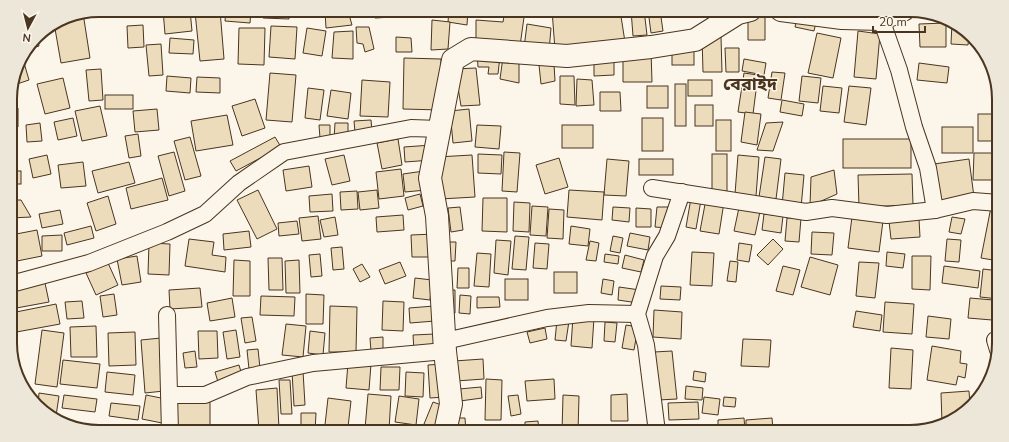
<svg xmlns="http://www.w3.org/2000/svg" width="1009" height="442" font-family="'Nunito Sans','Noto Sans Bengali',sans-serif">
	<rect width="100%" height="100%" fill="#fbf6e9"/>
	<g fill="#ecdcbc" stroke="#4a3520">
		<path d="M99,10H108V13L86,15L85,13Z"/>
		<path d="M111,10H130L131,15L112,17Z"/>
		<path d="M163,10H190L192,31L165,34Z"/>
		<path d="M220,10L224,59L200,61L195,12Z"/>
		<path d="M226,10H251L250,23L225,21Z"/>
		<path d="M264,10H289V19L263,18Z"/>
		<path d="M375,10H392L393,17L375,18Z"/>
		<path d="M425,10H437L436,15L424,14Z"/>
		<path d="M449,10H468L467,25L448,22Z"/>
		<path d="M505,10H525L520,46L476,45V20L503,22Z"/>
		<path d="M552,10H620L625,42L555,50Z"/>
		<path d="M631,10H644L647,35L633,36Z"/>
		<path d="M648,10H660L663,31L651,33Z"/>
		<rect x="670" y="10" width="31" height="3"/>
		<path d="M325,11H348L352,25L326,28Z"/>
		<path d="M83,13L90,58L61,63L54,23L65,17Z"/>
		<path d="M765,14V40H748V15Z"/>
		<path d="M798,14L817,18L814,31L795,27Z"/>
		<path d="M432,20L450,22L448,49L431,50Z"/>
		<path d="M946,23V47H920L919,24Z"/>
		<path d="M952,23L969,36L968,45L951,44Z"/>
		<path d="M53,24L54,28L45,29Z"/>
		<path d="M527,24L551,28L549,51L524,48Z"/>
		<path d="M143,25L144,47L128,48L127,26Z"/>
		<path d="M271,26L297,27L295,59L269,57Z"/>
		<path d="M356,27H369L374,49L365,52L363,44L357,43Z"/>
		<path d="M239,28H265L264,65L238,64Z"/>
		<path d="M307,28L326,31L322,56L303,53Z"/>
		<path d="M353,31V59L332,58L334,32Z"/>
		<path d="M858,31L880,34L876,79L854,77Z"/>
		<path d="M817,33L841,38L833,78L808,73Z"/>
		<path d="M37,37L39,46L26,50Z"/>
		<path d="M396,37L411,38L412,52H396Z"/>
		<path d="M702,37H721L722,72H703Z"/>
		<path d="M170,38L194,40L193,54L169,53Z"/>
		<path d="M161,44L163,75L149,76L146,45Z"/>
		<path d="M725,48H739V72H726Z"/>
		<path d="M623,51H651L652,82H623Z"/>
		<rect x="672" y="51" width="22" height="14"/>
		<path d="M477,52L500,56L498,74H488L489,67H478Z"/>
		<path d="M22,56L29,80L14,85L13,81L19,59Z"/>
		<path d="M614,56V75L594,76V57Z"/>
		<path d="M503,57L519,60V83L500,79Z"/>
		<path d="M404,58L441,59V110L403,109Z"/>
		<path d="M744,59L766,63L764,75L742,71Z"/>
		<path d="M919,63L949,67L947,83L917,80Z"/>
		<path d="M554,64L555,81L541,84L539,65Z"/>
		<path d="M476,68L480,105L461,106L455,69Z"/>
		<path d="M101,69L103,100L89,101L86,70Z"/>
		<path d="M772,72L785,73L781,100L768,98Z"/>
		<path d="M270,73L296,75L292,122L266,120Z"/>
		<path d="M744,73L758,75L753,114L738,112Z"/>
		<path d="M167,76L191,78L190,93L166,91Z"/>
		<path d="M560,76H574L575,105L560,104Z"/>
		<path d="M802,76L821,78L818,103L799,101Z"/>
		<path d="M197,77L220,78V93L196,92Z"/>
		<path d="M63,78L70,108L45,114L37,84Z"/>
		<path d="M577,79L592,80L594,105L576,106Z"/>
		<path d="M362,80L390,82L388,117L360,116Z"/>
		<rect x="688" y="80" width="24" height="16"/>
		<rect x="675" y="84" width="11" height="42"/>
		<rect x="647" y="86" width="21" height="22"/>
		<path d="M823,86L842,88L839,113L820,111Z"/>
		<path d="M849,86L871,88L866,125L844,122Z"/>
		<path d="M308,88L324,90L320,120L305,118Z"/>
		<path d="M331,90L351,93L348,119L327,116Z"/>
		<path d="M600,92H620L621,111H600Z"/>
		<rect x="105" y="95" width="28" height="14"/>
		<path d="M255,99L265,128L242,136L232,106Z"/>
		<path d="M782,100L804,104L802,116L780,112Z"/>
		<rect x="695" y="105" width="18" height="21"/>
		<path d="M100,106L107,136L82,141L75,111Z"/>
		<path d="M10,108H18V127L10,126Z"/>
		<path d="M157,109L159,130L135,132L133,111Z"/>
		<path d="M469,109L472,141L453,143L450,111Z"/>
		<path d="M745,112L761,114L757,145L741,142Z"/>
		<rect x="978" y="114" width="20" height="27"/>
		<path d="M227,115L233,145L196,151L191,121Z"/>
		<path d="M73,118L77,136L58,140L54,122Z"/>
		<rect x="642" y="118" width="21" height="33"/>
		<path d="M371,120L372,131L355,132L354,121Z"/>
		<rect x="716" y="120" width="15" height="31"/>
		<path d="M783,122L773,151L757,150L766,123Z"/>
		<path d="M40,123L42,141L27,142L26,125Z"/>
		<path d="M335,123H348V139H334Z"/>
		<path d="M319,125H330V137L320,138Z"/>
		<path d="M477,125L501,126L499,149L475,147Z"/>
		<rect x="562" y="125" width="31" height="23"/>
		<rect x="942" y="127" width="31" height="26"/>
		<path d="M138,134L141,156L129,158L125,136Z"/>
		<path d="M190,137L201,176L185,180L174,141Z"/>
		<path d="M275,137L281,147L236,171L230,161Z"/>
		<path d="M398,139L402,165L382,169L377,143Z"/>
		<rect x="843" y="139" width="68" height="29"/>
		<rect x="10" y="140" width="7" height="14"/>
		<path d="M432,145V160L405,162L404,147Z"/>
		<path d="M174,152L185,191L169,196L158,156Z"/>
		<path d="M504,152L520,153L517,192L502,191Z"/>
		<path d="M974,153H998V180H973Z"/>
		<path d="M478,154L502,155L501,174L478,173Z"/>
		<rect x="712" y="154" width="15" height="41"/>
		<path d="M47,155L51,174L33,178L29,159Z"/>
		<path d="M344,155L350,181L332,185L325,159Z"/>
		<path d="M472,155L475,197L440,199L437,157Z"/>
		<path d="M738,155L759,157L756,196L735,194Z"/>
		<path d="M765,157L781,159L776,199L759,197Z"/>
		<path d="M559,158L568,187L545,194L536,165Z"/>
		<path d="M607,159L629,161L626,196L604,195Z"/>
		<rect x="639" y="159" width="34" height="16"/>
		<path d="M969,159L974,197L940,202L934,164Z"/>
		<path d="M83,162L86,186L61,188L58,165Z"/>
		<path d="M129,162L135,183L98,193L92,171Z"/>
		<path d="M309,166L312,187L286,191L283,170Z"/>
		<path d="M401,169L404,196L379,199L376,172Z"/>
		<path d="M834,170L837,194L810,206L811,177Z"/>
		<rect x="10" y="171" width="11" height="13"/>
		<path d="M424,171L426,190L405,192L403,174Z"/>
		<path d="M785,173L804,175L801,208L782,206Z"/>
		<path d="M912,174L913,205L859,207L858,175Z"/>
		<path d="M162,178L168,200L131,209L126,188Z"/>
		<path d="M258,190L277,229L257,239L237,200Z"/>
		<path d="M377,190L379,208L360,210L358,192Z"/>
		<path d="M569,190L604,192L602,220L567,217Z"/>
		<path d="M357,191L358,209L341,210L340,192Z"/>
		<path d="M332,194L333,211L310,212L309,196Z"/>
		<path d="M420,194L423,206L408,210L405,198Z"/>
		<path d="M108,196L116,224L96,231L87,203Z"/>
		<path d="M483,198H507V232L482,231Z"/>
		<path d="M691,198L701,200L696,229L686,227Z"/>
		<path d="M706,199L724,202L719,234L700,231Z"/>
		<path d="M10,200H21L31,217L10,218Z"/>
		<path d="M514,202L530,203L529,232L513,231Z"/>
		<path d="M740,203L761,207L755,235L734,231Z"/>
		<path d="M532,206L548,207L546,236L530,235Z"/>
		<path d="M460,207L463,230L451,232L448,208Z"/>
		<path d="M613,207L630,208L629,222L612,220Z"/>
		<path d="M657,207H668L667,228L655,227Z"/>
		<path d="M991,207L999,208V261L981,258Z"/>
		<path d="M636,208L651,209V227H636Z"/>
		<path d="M549,209L564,210L563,239L547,238Z"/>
		<path d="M60,210L63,224L42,228L39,214Z"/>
		<path d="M764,214L783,216L781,233L762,230Z"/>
		<path d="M403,215L404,230L377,232L376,217Z"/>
		<path d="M318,216L321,239L302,241L299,218Z"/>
		<path d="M335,217L338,235L324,237L320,220Z"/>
		<path d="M852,217L883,221L879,252L848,248Z"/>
		<path d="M952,217L965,219L961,234L949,232Z"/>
		<path d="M787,218H801L799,242L785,241Z"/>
		<path d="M919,219L920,237L891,239L889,221Z"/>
		<path d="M297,221L299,234L279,236L278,223Z"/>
		<path d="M91,226L94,238L67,245L64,233Z"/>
		<path d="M571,226L590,229L588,246L569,244Z"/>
		<path d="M37,230L42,256L17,261L11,235Z"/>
		<path d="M249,231L251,247L224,250L223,234Z"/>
		<path d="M812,232L834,233L832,255L811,254Z"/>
		<path d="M630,233L650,237L648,250L627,246Z"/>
		<path d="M434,234L435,257H412L411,235Z"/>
		<path d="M62,235V251H42V236Z"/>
		<path d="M515,236L529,237L526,270L512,269Z"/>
		<path d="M613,236L623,238L620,253L610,251Z"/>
		<path d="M189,239L214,242L212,255L226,257L225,272L185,266Z"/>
		<path d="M773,239L783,249L768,265L757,255Z"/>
		<path d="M947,239L961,240L959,262L945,261Z"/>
		<path d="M496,240L511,241L508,275L494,273Z"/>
		<path d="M590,241L599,243L596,261L586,260Z"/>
		<path d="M444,242H456L455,261H444Z"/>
		<path d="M149,243L170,244L169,275L148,274Z"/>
		<path d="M535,243L549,244L547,269L533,268Z"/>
		<path d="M739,243L752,245L749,262L737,260Z"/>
		<path d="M342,247L344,269L333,270L331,248Z"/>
		<path d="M692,252L714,253L712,286L690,285Z"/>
		<path d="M887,252L905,254L903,268L886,266Z"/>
		<path d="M477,253L491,254L489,287L474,286Z"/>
		<path d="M320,254L322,276L311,277L309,255Z"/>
		<path d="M605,254L619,256L618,264L604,262Z"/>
		<path d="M625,255L644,260L641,272L622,268Z"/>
		<path d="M137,256L141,282L122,285L117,259Z"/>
		<path d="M912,256H931L930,290L912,289Z"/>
		<path d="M810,257L838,265L830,295L801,287Z"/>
		<path d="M268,258H282L283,290H269Z"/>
		<path d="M234,260L250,261V296H233Z"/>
		<path d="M299,260L300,293H286L285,261Z"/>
		<path d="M730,261L738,262L736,282L727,281Z"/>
		<path d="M400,262L406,276L385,284L379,270Z"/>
		<path d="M859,262L879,263L875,298L856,296Z"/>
		<path d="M108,263L118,285L96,295L86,273Z"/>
		<path d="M362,264L370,277L360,282L353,269Z"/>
		<path d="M783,266L800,270L793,295L776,291Z"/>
		<path d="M944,266L980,271L978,288L942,283Z"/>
		<path d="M458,268H469V288H457Z"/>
		<path d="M983,269L999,271V299L980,297Z"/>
		<rect x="554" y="272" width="23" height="21"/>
		<path d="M415,278L432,280L430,300L413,298Z"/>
		<rect x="505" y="279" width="23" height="21"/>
		<path d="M603,279L614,281L612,295L601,293Z"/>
		<path d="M45,283L49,302L11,309V289Z"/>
		<path d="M661,286L681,287L680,300L660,299Z"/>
		<path d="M619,287L640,290L638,303L618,300Z"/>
		<path d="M200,288L202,307L170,309L169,290Z"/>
		<path d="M444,290H455V313H445Z"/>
		<path d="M114,294L117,315L103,317L100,296Z"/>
		<path d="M306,294L324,295L323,324H306Z"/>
		<path d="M460,295L471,296L470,314L459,313Z"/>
		<path d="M261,296L295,297L294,316L260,315Z"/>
		<path d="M477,297H499L500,307L477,308Z"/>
		<path d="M232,298L235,317L210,321L207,303Z"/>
		<path d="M970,298L993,300L992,320L968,318Z"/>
		<path d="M82,301L84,318L67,319L65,302Z"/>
		<path d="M383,301L404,302L403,331L382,330Z"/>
		<path d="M885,302L914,304L912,334L883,332Z"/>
		<path d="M56,304L60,324L11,333V313Z"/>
		<path d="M330,306L357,307L356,352H329Z"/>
		<path d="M434,306L435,321L410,323L409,308Z"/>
		<path d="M654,310L682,312L681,339L653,337Z"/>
		<path d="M856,311L882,315L880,331L853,327Z"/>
		<path d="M928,316L951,319L949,339L926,337Z"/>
		<path d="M994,316L999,317V331L993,330Z"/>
		<path d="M252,317L256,341L245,343L241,318Z"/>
		<path d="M573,317L594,318L592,348L571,346Z"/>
		<path d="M557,320L569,321L566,341L555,340Z"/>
		<path d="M605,322L617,323L615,342L604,341Z"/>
		<path d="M286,324L306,326L303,357L282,355Z"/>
		<path d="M626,325L638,327L634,350L622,348Z"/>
		<path d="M96,326L97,357H71L70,327Z"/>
		<path d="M545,328L547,339L530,343L527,332Z"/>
		<path d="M42,330L64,333L57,387L35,384Z"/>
		<path d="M236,330L240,357L227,359L223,332Z"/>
		<path d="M198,331H217L218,358L199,359Z"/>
		<path d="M310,331L325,333L323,355L308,353Z"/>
		<path d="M135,332L136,365L109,366L108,333Z"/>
		<path d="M435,334L436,350L414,351L413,335Z"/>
		<path d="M383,337V351L371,352L370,338Z"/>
		<path d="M161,338L164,391L145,393L141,340Z"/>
		<path d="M743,339L771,340L769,367L741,366Z"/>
		<path d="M932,346L961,351L960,363L967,364L965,378L958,376L956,385L927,380Z"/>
		<path d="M891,348L913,350L911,389L889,388Z"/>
		<path d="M258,349L260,368L249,369L247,350Z"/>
		<path d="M195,351L197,367L185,368L183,353Z"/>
		<path d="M672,351L677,399L658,400L654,352Z"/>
		<path d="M483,359L484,379L456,381L454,361Z"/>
		<path d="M63,360L100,364L97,388L60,384Z"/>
		<path d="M348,363L371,364L369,390L346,388Z"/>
		<path d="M443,364L445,397L430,398L428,365Z"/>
		<path d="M239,365L242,375L218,382L215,372Z"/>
		<path d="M381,367H400L399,390H380Z"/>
		<path d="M303,371L305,405L294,406L292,372Z"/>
		<path d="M694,371L706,373L705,382L693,380Z"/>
		<path d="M107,372L135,375L133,395L105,392Z"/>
		<path d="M406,372L424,373L423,397L405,396Z"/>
		<path d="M486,379L502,380L501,420H485Z"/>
		<path d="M554,379L555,399L527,401L525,381Z"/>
		<path d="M279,380H290L292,414H281Z"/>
		<path d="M686,386L703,388L702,400L685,399Z"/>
		<path d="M481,387L482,398L460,401L459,389Z"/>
		<path d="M277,388L279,429L259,431L256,390Z"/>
		<path d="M969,391L970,405L960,417L942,423L941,393Z"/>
		<path d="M39,393L59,396L56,416H52L38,405Z"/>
		<path d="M368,394L391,396L389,430L365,429Z"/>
		<path d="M627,394L628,421H611V395Z"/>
		<path d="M64,395L97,399L95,412L62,408Z"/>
		<path d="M146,395L166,399L162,423L142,419Z"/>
		<path d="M518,395L521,414L511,416L508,396Z"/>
		<path d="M563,395L579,396L578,432H562Z"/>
		<path d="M399,396L419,399L416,425L395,422Z"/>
		<path d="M704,397L720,399L718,415L702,413Z"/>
		<path d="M724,397L736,398L735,407L723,406Z"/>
		<path d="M328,398L351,401L348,427L325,425Z"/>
		<rect x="176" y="402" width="34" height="30"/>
		<path d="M433,402L447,407L438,430L424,424Z"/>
		<path d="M698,402L699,419L669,420L668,403Z"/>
		<path d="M111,403L140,406L138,420L109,416Z"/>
		<path d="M301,413H316L315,432L301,431Z"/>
		<path d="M452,418H465L466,432H452Z"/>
		<path d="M744,418L745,430L718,431V420Z"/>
		<path d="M772,418L773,430L746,431V420Z"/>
		<path d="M538,421L539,432H525V422Z"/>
		<path d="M64,423L85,425V429L65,425Z"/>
		<path d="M92,430L111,432H99Z"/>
	</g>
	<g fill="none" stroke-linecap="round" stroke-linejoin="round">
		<g stroke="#4a3520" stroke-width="18">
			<g id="street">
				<path d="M881,19L899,70L914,127L928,168L935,210"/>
				<path d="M652,188L806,212L832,208L887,215L935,210L973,201L999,203"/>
				<path d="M11,284L89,263L167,232L205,214L239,183L284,152L411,128L439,129"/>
				<path d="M167,315L170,432"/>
				<path d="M995,340L998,350"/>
				<path d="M445,341L547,318L589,313L637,314"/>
				<path d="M170,395H205L247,377L313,363L445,351"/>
				<path d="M657,432L646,345L637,314L655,256L667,236L682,192"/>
			</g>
		</g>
		<g stroke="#4a3520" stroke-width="24">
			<g id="secondary">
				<path d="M781,10L842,18L881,19L903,10"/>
				<path d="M445,432L451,404L445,351L437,216L430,178L453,60L471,49L567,56L651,47L695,40L738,13L750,10"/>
			</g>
		</g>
		<use href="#street" stroke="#fbf6e9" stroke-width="16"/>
		<use href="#secondary" stroke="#fbf6e9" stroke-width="22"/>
	</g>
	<g text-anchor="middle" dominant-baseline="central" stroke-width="3" stroke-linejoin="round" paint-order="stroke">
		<g font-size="18" font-weight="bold" fill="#4a3520" stroke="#fbf6e9">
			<text x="750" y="84">বেরাইদ</text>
		</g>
	</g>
	<path d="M0 0H1009V442H0ZM99 17H910A82 82 0 0 1 992 99V343A82 82 0 0 1 910 425H99A82 82 0 0 1 17 343V99A82 82 0 0 1 99 17Z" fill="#ede7d9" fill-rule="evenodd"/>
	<path fill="none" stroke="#4a3520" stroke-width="2" d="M99 17H910A82 82 0 0 1 992 99V343A82 82 0 0 1 910 425H99A82 82 0 0 1 17 343V99A82 82 0 0 1 99 17Z"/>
	<g transform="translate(28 28) rotate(187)" stroke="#fbf6e9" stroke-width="3" paint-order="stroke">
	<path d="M0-3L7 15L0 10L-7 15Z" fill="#4a3520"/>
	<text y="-6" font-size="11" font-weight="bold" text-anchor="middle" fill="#4a3520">N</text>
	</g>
	<path d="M873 26v6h52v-6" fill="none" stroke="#4a3520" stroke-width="2"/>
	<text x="879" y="26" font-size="12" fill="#4a3520" stroke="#fbf6e9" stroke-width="3" paint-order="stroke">20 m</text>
</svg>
